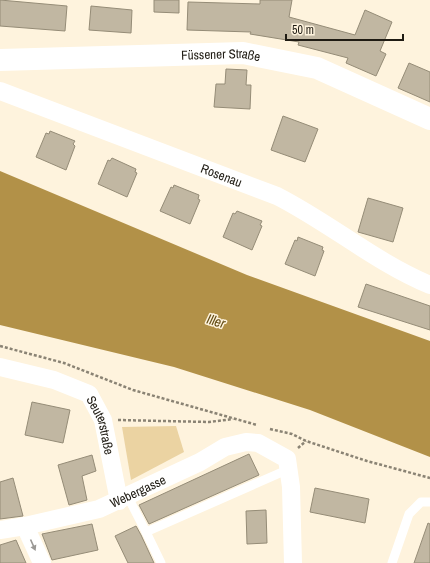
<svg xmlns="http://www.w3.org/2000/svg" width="430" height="563" font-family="'Archivo Narrow',sans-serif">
	<rect width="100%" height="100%" fill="#fef3dd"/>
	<path fill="#ebd3a2" d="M176,426L184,452L131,480L122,427Z"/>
	<path fill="#b29148" d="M0,171L247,275L430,341V457L310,410L174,367L0,325Z"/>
	<g fill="#c1b7a2" stroke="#958c77">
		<path d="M0,0L67,6L65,31L0,26Z"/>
		<path d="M154,0H179V13L154,12Z"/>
		<path d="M260,0H292L289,17L355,35L365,10L392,22L380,51L386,54L376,76L346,63L348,58L298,45L299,42L250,34L251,32L187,30L188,2L260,4Z"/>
		<path d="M91,6L132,10L131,33L89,30Z"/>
		<path d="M409,63L430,72V102L398,88Z"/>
		<path d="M226,69L247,70L246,85H251L250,109L214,107L216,84H225Z"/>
		<path d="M283,116L318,129L305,162L271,150Z"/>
		<path d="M50,131L75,141L73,144L75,146L66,170L36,157L46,133L49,134Z"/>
		<path d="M112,158L136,169L135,172L137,173L127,197L98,184L108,160L110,161Z"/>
		<path d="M174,185L199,195L198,199L200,200L190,224L160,211L171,187L173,188Z"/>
		<path d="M368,198L403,208L393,242L358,232Z"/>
		<path d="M237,211L262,221L260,225L262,226L252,250L223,237L233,213L235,214Z"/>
		<path d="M298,237L323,247L322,250L324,251L315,276L285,264L295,240L297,241Z"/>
		<path d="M366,284L430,306V330L358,307Z"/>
		<path d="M32,402L70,410L63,443L25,435Z"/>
		<path d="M249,454L259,475L149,524L139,505Z"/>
		<path d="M92,455L96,471L82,476L87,500L69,505L58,465Z"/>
		<path d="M13,478L23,516L0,519V482Z"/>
		<path d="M315,488L369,499L365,523L310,512Z"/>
		<path d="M266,510L267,543L247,544L246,511Z"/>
		<path d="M428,523L430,524V563H414Z"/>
		<path d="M92,524L98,550L52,560L42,534Z"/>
		<path d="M136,526L141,535L154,563H128L115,536Z"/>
		<path d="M16,540L26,563H0V545Z"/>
	</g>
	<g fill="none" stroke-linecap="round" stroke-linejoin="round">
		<g stroke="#8a8374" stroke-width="2.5" stroke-dasharray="3 2" stroke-linecap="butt">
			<path d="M0,346L64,363L133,390L257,425"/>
			<path d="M118,420L209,422L233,419"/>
			<path d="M270,429L292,434L306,441L367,461L430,478"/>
			<path d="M298,448L306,441"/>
		</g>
		<g stroke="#fff" stroke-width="9">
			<path d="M128,497L146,532"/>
			<path d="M161,563L146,532L289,469"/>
			<path d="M392,563L409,514L421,502H430"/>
		</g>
		<g stroke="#fff" stroke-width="18">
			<path id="s1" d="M0,91L277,196C330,223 375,262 430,285"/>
			<path id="s2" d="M0,367L54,380L89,394L103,420L119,501"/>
			<path d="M25,526L42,563"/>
			<path id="s3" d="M0,530L25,526L99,509L200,462L225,447L246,442L258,443L287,459L291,487L293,563"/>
		</g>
		<path stroke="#fff" stroke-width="22" id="s4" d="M0,60L243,53L317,68L430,119"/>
	</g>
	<defs><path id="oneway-solid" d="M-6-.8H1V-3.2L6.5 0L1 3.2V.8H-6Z"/></defs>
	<use fill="#9a9895" href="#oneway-solid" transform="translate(33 545) rotate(66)"/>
	<g text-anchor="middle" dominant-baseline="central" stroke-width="3" stroke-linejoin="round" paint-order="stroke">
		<g font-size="13" fill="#1f1b13" stroke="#fef3dd">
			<text stroke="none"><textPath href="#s4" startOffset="221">Füssener Straße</textPath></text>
			<text stroke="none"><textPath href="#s1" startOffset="237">Rosenau</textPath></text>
			<text stroke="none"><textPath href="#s2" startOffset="127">Seuterstraße</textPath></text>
			<text stroke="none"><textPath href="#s3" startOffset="144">Webergasse</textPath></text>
		</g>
		<g font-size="14" font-style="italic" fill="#654e16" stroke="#fef3dd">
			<text transform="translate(216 321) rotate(17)">Iller</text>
		</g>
	</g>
	<path d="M286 34v6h117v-6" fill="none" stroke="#1f1b13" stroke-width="2"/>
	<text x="292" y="34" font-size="12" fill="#1f1b13" stroke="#fef3dd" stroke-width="3" paint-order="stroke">50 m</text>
</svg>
